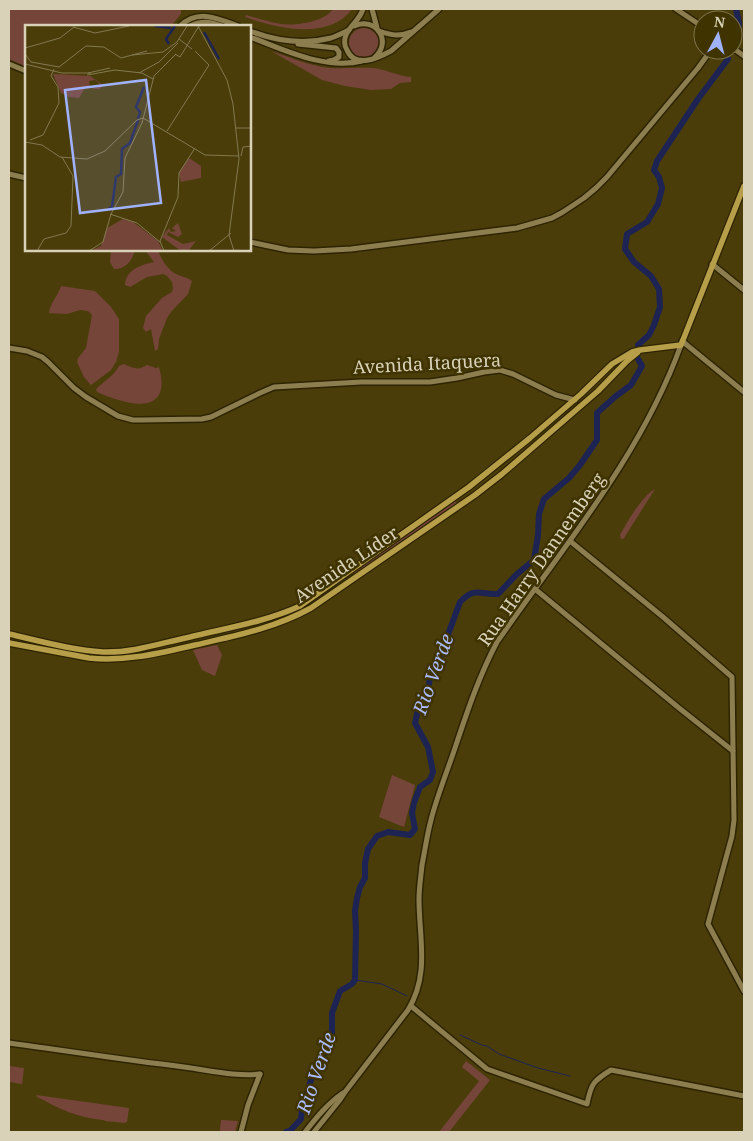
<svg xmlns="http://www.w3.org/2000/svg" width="753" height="1141" font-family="'Noto Serif',serif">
	<rect width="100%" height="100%" fill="#4a3d0a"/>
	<g fill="#76453a">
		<path d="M9,9H181V14L171,26H26V67L9,59Z"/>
		<path d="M333,9H352C329,41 276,28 245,17L246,15C257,18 269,22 281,24C297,26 324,22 333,9Z"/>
		<circle cx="364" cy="43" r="15"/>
		<path d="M271,51C290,57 312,67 331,68C345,69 360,67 374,68C387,70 399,76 411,77V82L400,83L391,89L371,90L345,86L322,80Z"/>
		<path d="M111,250H135C132,261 126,269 114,269L110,262Z"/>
		<path d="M145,250H158C161,259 167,269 176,274C182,277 187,277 192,281L188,294L171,312L167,318L159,339L158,349L155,351L151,329L146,332L143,328L146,316L162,298L172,292L173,288L172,282L167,276L163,274L147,277L130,287L125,285C126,269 141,265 154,262Z"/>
		<path d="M61,286L95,291L111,307L119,319V352L116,362L111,370L91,385L84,377L77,362L78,358L86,348L92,315L88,311L80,310L67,314L49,313C50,303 58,296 61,286Z"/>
		<path d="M124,364C132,368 139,371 147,365L156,368L159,367C173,418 126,405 97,392L96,389C104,381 114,376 119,366Z"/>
		<path d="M655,489L624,538L622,539H621L620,535C627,522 642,496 655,489Z"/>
		<path d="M455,501L457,503L354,574L353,572Z"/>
		<path d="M217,645L222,655L215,676L202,670L193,650Z"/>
		<path d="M392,775L415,785L404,827L379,817Z"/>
		<path d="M466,1061L490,1080L449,1132H439L479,1081L462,1067Z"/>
		<path d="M9,1066L24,1068L22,1084L9,1082Z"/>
		<path d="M36,1095L129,1108L127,1122H126L125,1123L105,1121L104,1120C75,1117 63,1110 37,1097Z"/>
		<path d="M221,1120L238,1121L235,1132L220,1131Z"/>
	</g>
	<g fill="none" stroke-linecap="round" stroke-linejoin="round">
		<g stroke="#1d2353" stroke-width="1">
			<path d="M355,980L382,984L407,996"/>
			<path d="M460,1035L482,1045L487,1046L499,1054L538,1068L570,1076"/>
		</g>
		<g stroke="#1d2353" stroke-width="6">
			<path d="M736,9L739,23L737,41"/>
			<path d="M638,345L649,335L654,325L660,307L659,289L651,276L634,262L625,249L627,234L647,222L658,204L662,188L659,177L654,170L657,161L698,99L728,59"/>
			<path d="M286,1132L290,1131L301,1119L302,1110L314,1070L323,1056L332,1037V1013L340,991L352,984L355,980L356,931L355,911L357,898L360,887L365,878V863L368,849L377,836L388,832L410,835L415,829L412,813L414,803L420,787L430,780L433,772L428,747L415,723L419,705L428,690L432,667L439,659L460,602C476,586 479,595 498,594L517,574L534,560L538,535L539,514L544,499L569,478L580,465L597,440V413L616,396L631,385L642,366L637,357"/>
		</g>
		<g stroke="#2e2400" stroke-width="8">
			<g id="secondary">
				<path d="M363,9C360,20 350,25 346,35C344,39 344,46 347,50C355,69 378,58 391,51L439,9"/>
				<path d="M372,9L377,28"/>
				<path d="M676,9L703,27"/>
				<path d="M180,26C198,9 217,18 238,26"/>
				<path d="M190,26C202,20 210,22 222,26"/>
				<path d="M354,26C375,16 393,41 375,57"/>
				<path d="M250,31C276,41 303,45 331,38C337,36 343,33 349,30"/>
				<path d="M379,31C390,35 399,37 411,32"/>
				<path d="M250,37C285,50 324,70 362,61"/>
				<path d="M298,44L336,48L339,52V57L334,60L329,61"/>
				<path d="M733,48L744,56"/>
				<path d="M9,64L26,71"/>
				<path d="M9,174L26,178"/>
				<path d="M250,242L288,250L314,251L351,249L517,228L552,218L563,212L584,198L596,188L607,177L698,68L711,50"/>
				<path d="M712,264L744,290"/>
				<path d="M682,341L744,392"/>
				<path d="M9,348L27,351L42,357L48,362L74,388L86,397L118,416L133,420H141L202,419L211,417L260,393L274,387L361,382H430L457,378L484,372L500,370L513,374L556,395L575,400"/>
				<path d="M570,541L663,617L732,677L734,820L732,836L708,924L744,991"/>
				<path d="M535,589L679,708L733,751"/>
				<path d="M411,1006L487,1069L587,1104C591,1084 593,1081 611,1070L744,1096"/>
				<path d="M9,1043C67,1051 125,1060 184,1067C208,1070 237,1077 260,1074"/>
				<path d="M241,1132L248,1105L260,1074"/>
				<path d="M305,1132C316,1118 328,1103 343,1093"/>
				<path d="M314,1132L339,1101L345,1092L408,1010C430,974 419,938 419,899C419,888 421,876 422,865C425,850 427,835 431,820C437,796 447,772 455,748C467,712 479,676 497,642C563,547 641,456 681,345"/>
			</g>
		</g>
		<g stroke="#2e2400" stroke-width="8">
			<g id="primary">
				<path d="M9,634C40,641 71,650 103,652C133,653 161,643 190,637C227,628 265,622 300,606L469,487L530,438L581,394L612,364L632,352L640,350L681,345L744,186"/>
				<path d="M9,643L89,658C125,662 160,653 195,645C235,636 275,628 311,608L475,495L502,474L598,391L627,361L638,352"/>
			</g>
		</g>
		<use href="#secondary" stroke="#8c7e4f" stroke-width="5"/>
		<use href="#primary" stroke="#b79f4a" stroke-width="5.5"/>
	</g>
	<g text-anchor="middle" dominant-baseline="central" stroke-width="5" stroke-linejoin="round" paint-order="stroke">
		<g font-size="18" fill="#d9d2b9" stroke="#3f3300">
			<text transform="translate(427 363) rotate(-3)">Avenida Itaquera</text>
			<text transform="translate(541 559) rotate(-55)">Rua Harry Dannemberg</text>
			<text transform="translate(346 564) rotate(-34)">Avenida Líder</text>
		</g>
		<g font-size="19" font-style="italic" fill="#abbbfb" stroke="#3f3300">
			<text transform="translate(433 674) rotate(-70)">Rio Verde</text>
			<text transform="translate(316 1073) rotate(-71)">Rio Verde</text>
		</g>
	</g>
	<g transform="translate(25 25)">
		<rect width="226" height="226" fill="#4a3d0a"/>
		<path d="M28,49L65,51L78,60L75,64H67L76,60L70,55L64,56L65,63H60L54,73L44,72L36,68ZM164,133L176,141V153L156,157L154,148ZM98,194L108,197L133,216L138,226H65L76,221L82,203ZM153,198L157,209L153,212L143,207L142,210L158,219L171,216L164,225L156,226L137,212L144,203L146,207L151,206L147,203Z" fill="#76453a"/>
		<path fill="none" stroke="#1d2353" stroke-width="2.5" d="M130,1L146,3M179,7L194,34M144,19L141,14L150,1M113,94L115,87L111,82L119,62M83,184L87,182L91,152L96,149L97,124L105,118L113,95"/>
		<path fill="none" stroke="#837950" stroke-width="1" d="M173,1L202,55L208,79L214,134L204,210L209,226M48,2L70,8L104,1M154,14L167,24M0,23L35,13L49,2M0,29L6,37L34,42L61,21L79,22L96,33L122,26M150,29L155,32L174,1M107,30L138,27L152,17L162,1M0,39L37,48H66M63,48L85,43M114,48L134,37L153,18M62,50L90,45L117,48L128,54M118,93L180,130L214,131M210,103H227M142,106L184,40L170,26M5,115L18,110L34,78L33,62L26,51L29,44M0,117L17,120L35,132L62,134L80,126L112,95L118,93M216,131L218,122L227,121M85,189L112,198L135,217M12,226L19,214L41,208L46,201L48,151L37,132M64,226L78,217L86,189L98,167L100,133L117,98L129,51L151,29M139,226L135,216L153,172L154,148L170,123M184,226L206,208"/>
		<path fill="#a1b2fd" fill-opacity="0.15" stroke="#a1b2fd" stroke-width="2.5" d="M121,55L136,178L55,188L40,65Z"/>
		<rect width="226" height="226" fill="none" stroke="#d9d2b9" stroke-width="2.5"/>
	</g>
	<rect width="753" height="1141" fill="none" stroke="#d9d2b9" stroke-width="20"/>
	<g transform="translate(718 35) rotate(7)"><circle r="24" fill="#3f3300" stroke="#7d734a"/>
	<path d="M0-4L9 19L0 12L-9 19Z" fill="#a1b2fd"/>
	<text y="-8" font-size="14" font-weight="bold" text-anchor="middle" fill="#d9d2b9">N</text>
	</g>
</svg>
